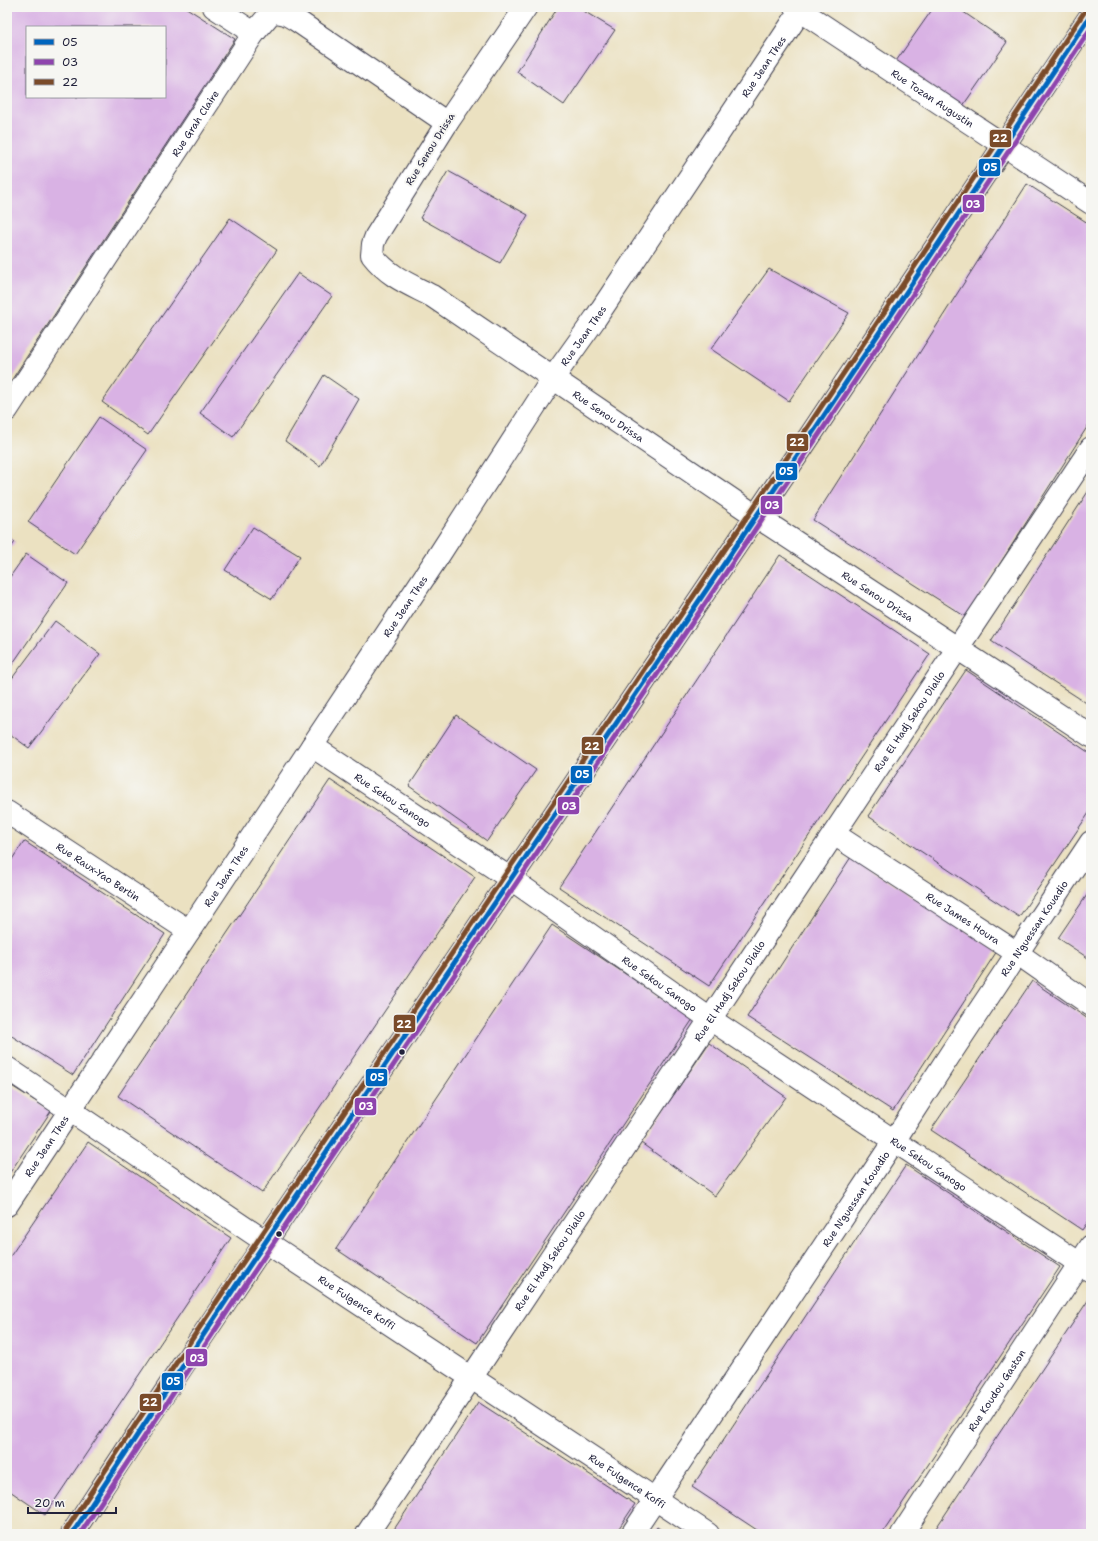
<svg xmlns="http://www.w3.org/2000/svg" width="1098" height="1541" font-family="'Shantell Sans',sans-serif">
	<rect width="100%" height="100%" fill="#f6f6f2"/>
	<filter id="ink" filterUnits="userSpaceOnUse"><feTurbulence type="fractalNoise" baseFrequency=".025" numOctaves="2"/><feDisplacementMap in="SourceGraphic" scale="8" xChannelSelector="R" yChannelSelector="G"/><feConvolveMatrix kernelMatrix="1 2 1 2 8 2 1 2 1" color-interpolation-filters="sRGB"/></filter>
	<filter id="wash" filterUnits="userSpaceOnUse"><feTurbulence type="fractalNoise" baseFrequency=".012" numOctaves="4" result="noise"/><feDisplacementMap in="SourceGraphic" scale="16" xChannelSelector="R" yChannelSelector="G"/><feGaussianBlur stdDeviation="0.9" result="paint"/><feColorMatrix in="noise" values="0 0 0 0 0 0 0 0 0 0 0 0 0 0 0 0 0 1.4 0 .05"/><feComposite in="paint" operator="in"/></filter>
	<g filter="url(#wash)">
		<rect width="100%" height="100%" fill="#ebe1c1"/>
		<g id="blocks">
			<g fill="#d9b2e4" fill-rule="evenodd">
				<path d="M7,7H185L235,39L7,387ZM27,27H165V97H27Z"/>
				<path d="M558,7H577L615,30L564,105L517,72Z"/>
				<path d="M934,7H956L1007,42L960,110L894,64Z"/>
				<path d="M448,171L528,215L500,263L420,218Z"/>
				<path d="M1027,184L1091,225V421L966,617L813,520Z"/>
				<path d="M230,218L277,250L148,435L102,402Z"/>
				<path d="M769,269L849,313L789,401L711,349Z"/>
				<path d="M298,273L332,296L233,437L200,413Z"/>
				<path d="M324,375L359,399L320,466L285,441Z"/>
				<path d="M99,417L147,450L75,554L28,522Z"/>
				<path d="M1091,487V706L991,641Z"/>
				<path d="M253,527L300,556L272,599L225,570Z"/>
				<path d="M7,536L15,542L7,553Z"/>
				<path d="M26,554L68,583L7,672V581Z"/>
				<path d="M780,555L930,654L709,986L559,887Z"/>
				<path d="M55,621L100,654L29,748L7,732V685Z"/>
				<path d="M966,670L1091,754V810L1019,917L868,816Z"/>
				<path d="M456,715L536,770L487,841L409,786Z"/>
				<path d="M330,780L475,877L262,1193L118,1096Z"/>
				<path d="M24,841L165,934L73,1075L7,1033V867Z"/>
				<path d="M851,857L997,951L893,1111L747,1017Z"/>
				<path d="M1091,889V960L1058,938Z"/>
				<path d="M552,925L693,1019L477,1343L336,1249Z"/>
				<path d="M1032,981L1091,1021V1217L1082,1230L931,1130Z"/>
				<path d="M709,1043L786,1097L715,1196L641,1143Z"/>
				<path d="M7,1083L51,1111L7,1177Z"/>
				<path d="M88,1142L231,1238L45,1515L7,1489V1261Z"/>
				<path d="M906,1165L1060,1267L882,1534H763L692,1487Z"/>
				<path d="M1091,1296V1534H932Z"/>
				<path d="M478,1402L635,1504L615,1534H391Z"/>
				<path d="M657,1527L667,1534H653Z"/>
			</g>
		</g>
	</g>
	<g filter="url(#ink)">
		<use href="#blocks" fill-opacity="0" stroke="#403f4f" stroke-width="1"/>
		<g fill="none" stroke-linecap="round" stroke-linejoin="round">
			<g stroke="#403f4f" stroke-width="24">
				<g id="street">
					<path d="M214,7L254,33"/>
					<path id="s1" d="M526,7L447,123L376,236L373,244L372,255C389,277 409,284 432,296L756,516L1091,736"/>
					<path id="s2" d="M795,7L1091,203"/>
					<path id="s3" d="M7,410L254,33L270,14L276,12L286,14L296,20L447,123"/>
					<path id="s4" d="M312,746L511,879L710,1019L1091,1271"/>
					<path id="s5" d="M7,812L189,931"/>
					<path id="s6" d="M834,834L1017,953L1091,1005"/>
					<path id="s7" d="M7,1068L266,1242L708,1534"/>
					<path id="s8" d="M7,1205L439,555L553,378L595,319L803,7"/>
					<path id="s9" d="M367,1534L1091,448"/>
					<path id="s10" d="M632,1534L894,1141L951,1053L1091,842"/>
					<path id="s11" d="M902,1534L1091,1246"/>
				</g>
			</g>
			<g stroke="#403f4f" stroke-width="24">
				<path id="secondary" d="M72,1534C215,1313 365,1096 512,877C706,590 900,304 1091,15"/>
			</g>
			<use href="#street" stroke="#fff" stroke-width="22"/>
			<use href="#secondary" stroke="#fbe6c4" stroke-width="22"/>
			<g stroke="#f6f6f2" stroke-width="8">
				<path id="bus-1" d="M72,1534L235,1287L803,447L1091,15"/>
			</g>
			<g stroke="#f6f6f2" stroke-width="8">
				<path id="bus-2" d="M80,1534L241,1291L808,451L1091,28"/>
			</g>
			<g stroke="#f6f6f2" stroke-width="8">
				<path id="bus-3" d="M66,1530L229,1283L797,443L1085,11"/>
			</g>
			<use href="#bus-1" stroke="#0065bd" stroke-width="5"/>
			<use href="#bus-2" stroke="#8e44ad" stroke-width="5"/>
			<use href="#bus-3" stroke="#7a4b2a" stroke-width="5"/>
		</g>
	</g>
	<g fill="#22223b" stroke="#f6f6f2" stroke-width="1.5">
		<circle cx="402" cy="1052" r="3.5"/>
		<circle cx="279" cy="1234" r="3.5"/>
	</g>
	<g text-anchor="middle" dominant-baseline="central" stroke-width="4" stroke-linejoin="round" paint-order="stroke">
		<g font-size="10" fill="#22223b" stroke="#f6f6f2">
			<text stroke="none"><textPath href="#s8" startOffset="1367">Rue Jean Thes</textPath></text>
			<text stroke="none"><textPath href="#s2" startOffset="165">Rue Tozan Augustin</textPath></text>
			<text stroke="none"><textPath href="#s3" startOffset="343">Rue Grah Claire</textPath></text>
			<text transform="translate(430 149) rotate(-58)">Rue Senou Drissa</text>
			<text stroke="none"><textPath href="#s8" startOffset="1043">Rue Jean Thes</textPath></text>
			<text stroke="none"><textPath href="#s1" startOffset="580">Rue Senou Drissa</textPath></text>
			<text stroke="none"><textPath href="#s1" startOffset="904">Rue Senou Drissa</textPath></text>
			<text stroke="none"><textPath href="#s8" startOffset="719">Rue Jean Thes</textPath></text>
			<text stroke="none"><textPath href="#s9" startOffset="977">Rue El Hadj Sekou Diallo</textPath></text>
			<text stroke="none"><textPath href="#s4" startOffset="97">Rue Sekou Sanogo</textPath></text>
			<text stroke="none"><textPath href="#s5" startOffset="109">Rue Raux-Yao Bertin</textPath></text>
			<text stroke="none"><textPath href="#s8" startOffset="395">Rue Jean Thes</textPath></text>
			<text stroke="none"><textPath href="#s6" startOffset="154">Rue James Houra</textPath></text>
			<text stroke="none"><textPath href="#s10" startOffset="727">Rue N'guessan Kouadio</textPath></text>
			<text stroke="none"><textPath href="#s4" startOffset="421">Rue Sekou Sanogo</textPath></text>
			<text stroke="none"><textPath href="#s9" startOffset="653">Rue El Hadj Sekou Diallo</textPath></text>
			<text stroke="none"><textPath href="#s8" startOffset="71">Rue Jean Thes</textPath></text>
			<text stroke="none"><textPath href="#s4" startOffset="745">Rue Sekou Sanogo</textPath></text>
			<text stroke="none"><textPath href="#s10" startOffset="403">Rue N'guessan Kouadio</textPath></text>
			<text stroke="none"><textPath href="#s9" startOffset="329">Rue El Hadj Sekou Diallo</textPath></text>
			<text stroke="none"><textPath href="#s7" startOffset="421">Rue Fulgence Koffi</textPath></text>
			<text stroke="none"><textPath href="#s11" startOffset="172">Rue Koudou Gaston</textPath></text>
			<text stroke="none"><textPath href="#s7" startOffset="745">Rue Fulgence Koffi</textPath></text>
		</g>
	</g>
	<g stroke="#f6f6f2" stroke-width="1.5">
		<rect x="989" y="129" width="23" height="19" rx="4" fill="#7a4b2a"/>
		<rect x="978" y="158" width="23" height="19" rx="4" fill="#0065bd"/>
		<rect x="962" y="194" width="23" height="19" rx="4" fill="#8e44ad"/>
		<rect x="786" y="433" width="23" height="19" rx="4" fill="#7a4b2a"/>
		<rect x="775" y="462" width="23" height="19" rx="4" fill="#0065bd"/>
		<rect x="760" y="495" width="23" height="20" rx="4" fill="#8e44ad"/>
		<rect x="581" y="736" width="23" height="19" rx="4" fill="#7a4b2a"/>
		<rect x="570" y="765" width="23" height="19" rx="4" fill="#0065bd"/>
		<rect x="557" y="796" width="23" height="19" rx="4" fill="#8e44ad"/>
		<rect x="393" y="1014" width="23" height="19" rx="4" fill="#7a4b2a"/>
		<rect x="365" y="1068" width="23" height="19" rx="4" fill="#0065bd"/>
		<rect x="354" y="1097" width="23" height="19" rx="4" fill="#8e44ad"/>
		<rect x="185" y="1348" width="23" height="19" rx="4" fill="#8e44ad"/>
		<rect x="161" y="1372" width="23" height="19" rx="4" fill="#0065bd"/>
		<rect x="139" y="1393" width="23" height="19" rx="4" fill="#7a4b2a"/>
	</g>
	<g font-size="11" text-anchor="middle" font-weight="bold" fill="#fff">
		<text x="1000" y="142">22</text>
		<text x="990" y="171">05</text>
		<text x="973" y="208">03</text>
		<text x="797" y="446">22</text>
		<text x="786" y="475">05</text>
		<text x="772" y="509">03</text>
		<text x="592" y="750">22</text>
		<text x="582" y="778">05</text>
		<text x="569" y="810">03</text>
		<text x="404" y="1028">22</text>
		<text x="377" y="1081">05</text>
		<text x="366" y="1110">03</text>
		<text x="197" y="1362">03</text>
		<text x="173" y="1385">05</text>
		<text x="150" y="1406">22</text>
	</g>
	<rect width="1098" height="1541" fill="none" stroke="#f6f6f2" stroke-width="24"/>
	<rect x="26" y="26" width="140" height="72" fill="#f6f6f2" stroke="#a1a1a9"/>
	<rect x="34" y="39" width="20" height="6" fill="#0065bd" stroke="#a1a1a9"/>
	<text x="62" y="46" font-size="12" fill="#22223b">05</text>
	<rect x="34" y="59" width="20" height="6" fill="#8e44ad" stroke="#a1a1a9"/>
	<text x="62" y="66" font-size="12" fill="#22223b">03</text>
	<rect x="34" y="79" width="20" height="6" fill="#7a4b2a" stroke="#a1a1a9"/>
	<text x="62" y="86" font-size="12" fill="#22223b">22</text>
	<path d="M28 1507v6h88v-6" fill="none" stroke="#22223b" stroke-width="2"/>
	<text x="34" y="1507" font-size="12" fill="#22223b" stroke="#f6f6f2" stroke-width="3" paint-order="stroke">20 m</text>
</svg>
